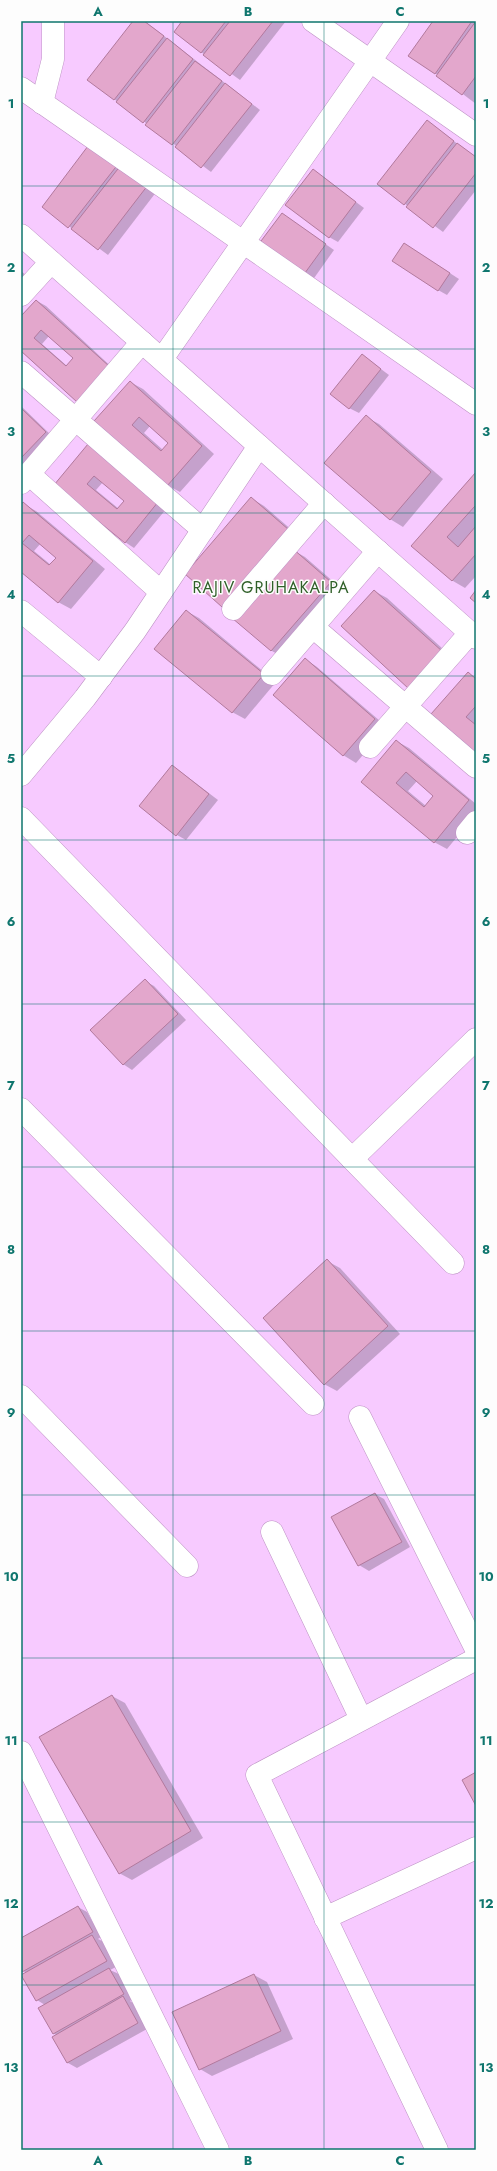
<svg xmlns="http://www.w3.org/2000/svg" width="497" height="2171" font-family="Jost,sans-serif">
	<rect width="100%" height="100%" fill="#f7caff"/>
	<g fill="#0003" fill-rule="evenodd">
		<path d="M134,21L146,22L260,110L211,172L114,99Z"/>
		<path d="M184,21H286L240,80L201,52Z"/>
		<path d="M434,21H476V104L435,73Z"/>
		<path d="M427,122L476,157V190L443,232L378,184Z"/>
		<path d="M92,144L157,191L108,255L43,207Z"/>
		<path d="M313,170L364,208L338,242L329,237Z"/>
		<path d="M282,214L334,250L312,281L303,276Z"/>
		<path d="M405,244L459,279L447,295L438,290Z"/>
		<path d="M21,271L37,284L21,302Z"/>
		<path d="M37,301L46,306L118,373L87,407L21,349V318ZM49,336L74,358L67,366L42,344Z"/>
		<path d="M362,355L389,375L359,413L349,408Z"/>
		<path d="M130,382L143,389L214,454L180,492L167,485L96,421ZM150,426L170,443L163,450L144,433Z"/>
		<path d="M21,406L54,438L21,472Z"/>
		<path d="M366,417L379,424L443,479L403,527L390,519Z"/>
		<path d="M88,445L167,508L134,548L125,542L55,485ZM103,482L126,501L119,509L96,490Z"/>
		<path d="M476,474V576L465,588L453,581L413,546Z"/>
		<path d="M251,498L264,506L301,538L291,549L305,557L343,590L284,658L272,651L233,618Z"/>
		<path d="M23,504L36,511L105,569L71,609L58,602L21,571V506ZM41,543L58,558L51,565L34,551Z"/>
		<path d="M374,591L387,598L455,660L410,688Z"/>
		<path d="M186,611L199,618L276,682L245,719L232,712Z"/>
		<path d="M305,659L317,667L387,727L356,763L343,755Z"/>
		<path d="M468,673L476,678V752L433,714Z"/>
		<path d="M396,741L409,748L476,804V814L447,849L434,842L362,782ZM417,781L435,796L426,806L408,791Z"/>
		<path d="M173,766L218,800L186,840L177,835Z"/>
		<path d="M145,981L154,986L186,1020L132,1070L123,1064Z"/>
		<path d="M327,1261L340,1268L400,1334L337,1391L324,1384Z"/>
		<path d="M375,1494L384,1499L410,1547L369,1571L359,1565L332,1517Z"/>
		<path d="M112,1696L125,1703L203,1838L132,1880L119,1873Z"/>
		<path d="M78,1907L87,1912L101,1937L98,1939L102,1941L116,1967L110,1970L119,1974L133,1999L130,2001L133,2003L147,2029L77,2068L68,2063L54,2038L57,2035L54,2034L39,2008L45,2005L37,2000L26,1973L21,1969V1939Z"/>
		<path d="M254,1975L267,1982L293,2039L212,2076L200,2069Z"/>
	</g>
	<g fill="#e3a7cc" stroke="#b2799d" fill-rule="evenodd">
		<path d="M133,21H144L164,36L114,100L87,80Z"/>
		<path d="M182,21H226L201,53L174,32Z"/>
		<path d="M230,21H273L230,76L203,55Z"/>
		<path d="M433,21H472L435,74L408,56Z"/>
		<path d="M476,21V76L462,95L436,76Z"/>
		<path d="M167,38L193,59L143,123L116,102Z"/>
		<path d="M195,61L222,81L172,145L145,125Z"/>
		<path d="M225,83L252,104L201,168L175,147Z"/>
		<path d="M427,120L454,141L404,205L377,184Z"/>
		<path d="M91,142L119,163L68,228L42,207Z"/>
		<path d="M457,143L476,157V173L433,228L406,207Z"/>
		<path d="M121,165L148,185L98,250L71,229Z"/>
		<path d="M313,169L356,202L329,238L285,205Z"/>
		<path d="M282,213L326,244L302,277L258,245Z"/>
		<path d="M404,243L450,273L438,291L392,261Z"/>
		<path d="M36,300L110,367L77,402L21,351V316ZM41,330L73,358L66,366L34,338Z"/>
		<path d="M362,354L381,369L349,409L330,394Z"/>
		<path d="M130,381L202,446L167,486L94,421ZM139,417L168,443L161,451L132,425Z"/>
		<path d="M21,408L46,432L21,458Z"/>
		<path d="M366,415L431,472L390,520L324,463Z"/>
		<path d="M88,444L158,502L125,543L54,485ZM94,476L124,501L117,509L87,484Z"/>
		<path d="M476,472V507L475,506L447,537L458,547L476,526V554L452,581L411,546Z"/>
		<path d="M251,497L289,530L222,607L185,574Z"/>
		<path d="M23,502L93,561L58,603L21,572V505ZM29,535L56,558L49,565L22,543Z"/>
		<path d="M292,548L331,582L271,651L232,618Z"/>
		<path d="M374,590L443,652L409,689L341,626Z"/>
		<path d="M476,590V603L470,598Z"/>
		<path d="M186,610L264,674L232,713L154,649Z"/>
		<path d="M305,658L375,719L343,756L273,695Z"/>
		<path d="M468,672L476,679V709L475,707L466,717L476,725V753L431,714Z"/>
		<path d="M396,740L469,800L434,843L361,782ZM406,772L433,796L424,807L396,783Z"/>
		<path d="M172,765L209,794L176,836L139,806Z"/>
		<path d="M145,979L178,1014L123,1065L90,1030Z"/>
		<path d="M327,1259L388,1326L324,1385L263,1318Z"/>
		<path d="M375,1493L402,1542L358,1566L331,1517Z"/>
		<path d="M112,1695L191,1831L119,1874L39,1737Z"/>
		<path d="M476,1772V1806L462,1780Z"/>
		<path d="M78,1906L93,1932L22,1972L21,1938Z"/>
		<path d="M92,1935L107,1961L36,2001L21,1975Z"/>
		<path d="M109,1968L124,1994L53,2034L38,2008Z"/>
		<path d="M254,1974L281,2031L199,2070L172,2012Z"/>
		<path d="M123,1996L138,2023L67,2063L52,2037Z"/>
	</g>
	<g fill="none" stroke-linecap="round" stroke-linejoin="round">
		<g stroke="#be93c5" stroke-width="23">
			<g id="minor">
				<path d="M313,21L476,135"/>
				<path d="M21,88L476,404"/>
				<path d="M42,103L53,59V21"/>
				<path d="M21,235L476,638"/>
				<path d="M21,295L51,262"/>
				<path d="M162,359L398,21"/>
				<path d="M21,372L203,530"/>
				<path d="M29,474L161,592"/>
				<path d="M21,483L142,342"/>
				<path d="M233,609L324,503"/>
				<path d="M21,611L101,677"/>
				<path d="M313,627L476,767"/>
				<path d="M272,674L378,551"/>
				<path d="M370,747L470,633"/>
				<path d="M21,775L85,698L135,631L259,446"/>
				<path d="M21,818L453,1263"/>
				<path d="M467,833L476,822"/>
				<path d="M21,1109L313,1404"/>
				<path d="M352,1159L476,1039"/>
				<path d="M21,1396L187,1566"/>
				<path d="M360,1417L476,1649"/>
				<path d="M272,1532L361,1719"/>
				<path d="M21,1752L218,2150"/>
				<path d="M325,1918L476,1848"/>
				<path d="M437,2150L257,1775L476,1659"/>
			</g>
		</g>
		<use href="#minor" stroke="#fff" stroke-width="22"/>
	</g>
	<path fill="none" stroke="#0f766e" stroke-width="1" stroke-opacity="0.55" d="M173,21V2150M324,21V2150M21,186H476M21,349H476M21,513H476M21,676H476M21,840H476M21,1004H476M21,1167H476M21,1331H476M21,1495H476M21,1658H476M21,1822H476M21,1985H476"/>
	<g text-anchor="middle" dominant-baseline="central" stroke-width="3" stroke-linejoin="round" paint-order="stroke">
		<g font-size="16" letter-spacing="1" fill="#306029" stroke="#fdfdfd">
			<text x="271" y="587">RAJIV GRUHAKALPA</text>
		</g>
	</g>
	<rect width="497" height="2171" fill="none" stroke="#fdfdfd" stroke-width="44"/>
	<rect x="22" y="22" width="453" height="2127" fill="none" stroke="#0f766e" stroke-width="1.5"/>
	<g font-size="13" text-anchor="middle" font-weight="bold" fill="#0f766e">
		<text x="98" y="16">A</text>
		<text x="248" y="16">B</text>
		<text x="400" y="16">C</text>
		<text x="11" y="108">1</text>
		<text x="486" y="108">1</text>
		<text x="11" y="272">2</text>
		<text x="486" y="272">2</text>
		<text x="11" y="436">3</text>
		<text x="486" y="436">3</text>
		<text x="11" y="599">4</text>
		<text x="486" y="599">4</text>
		<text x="11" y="763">5</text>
		<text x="486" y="763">5</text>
		<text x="11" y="926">6</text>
		<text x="486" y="926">6</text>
		<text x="11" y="1090">7</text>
		<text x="486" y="1090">7</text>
		<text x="11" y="1254">8</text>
		<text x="486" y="1254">8</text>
		<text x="11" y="1417">9</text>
		<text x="486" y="1417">9</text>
		<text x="11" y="1581">10</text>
		<text x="486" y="1581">10</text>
		<text x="11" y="1745">11</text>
		<text x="486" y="1745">11</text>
		<text x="11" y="1908">12</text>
		<text x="486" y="1908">12</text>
		<text x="11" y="2072">13</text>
		<text x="486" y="2072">13</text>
		<text x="98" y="2165">A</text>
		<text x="248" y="2165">B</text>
		<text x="400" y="2165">C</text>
	</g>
</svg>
